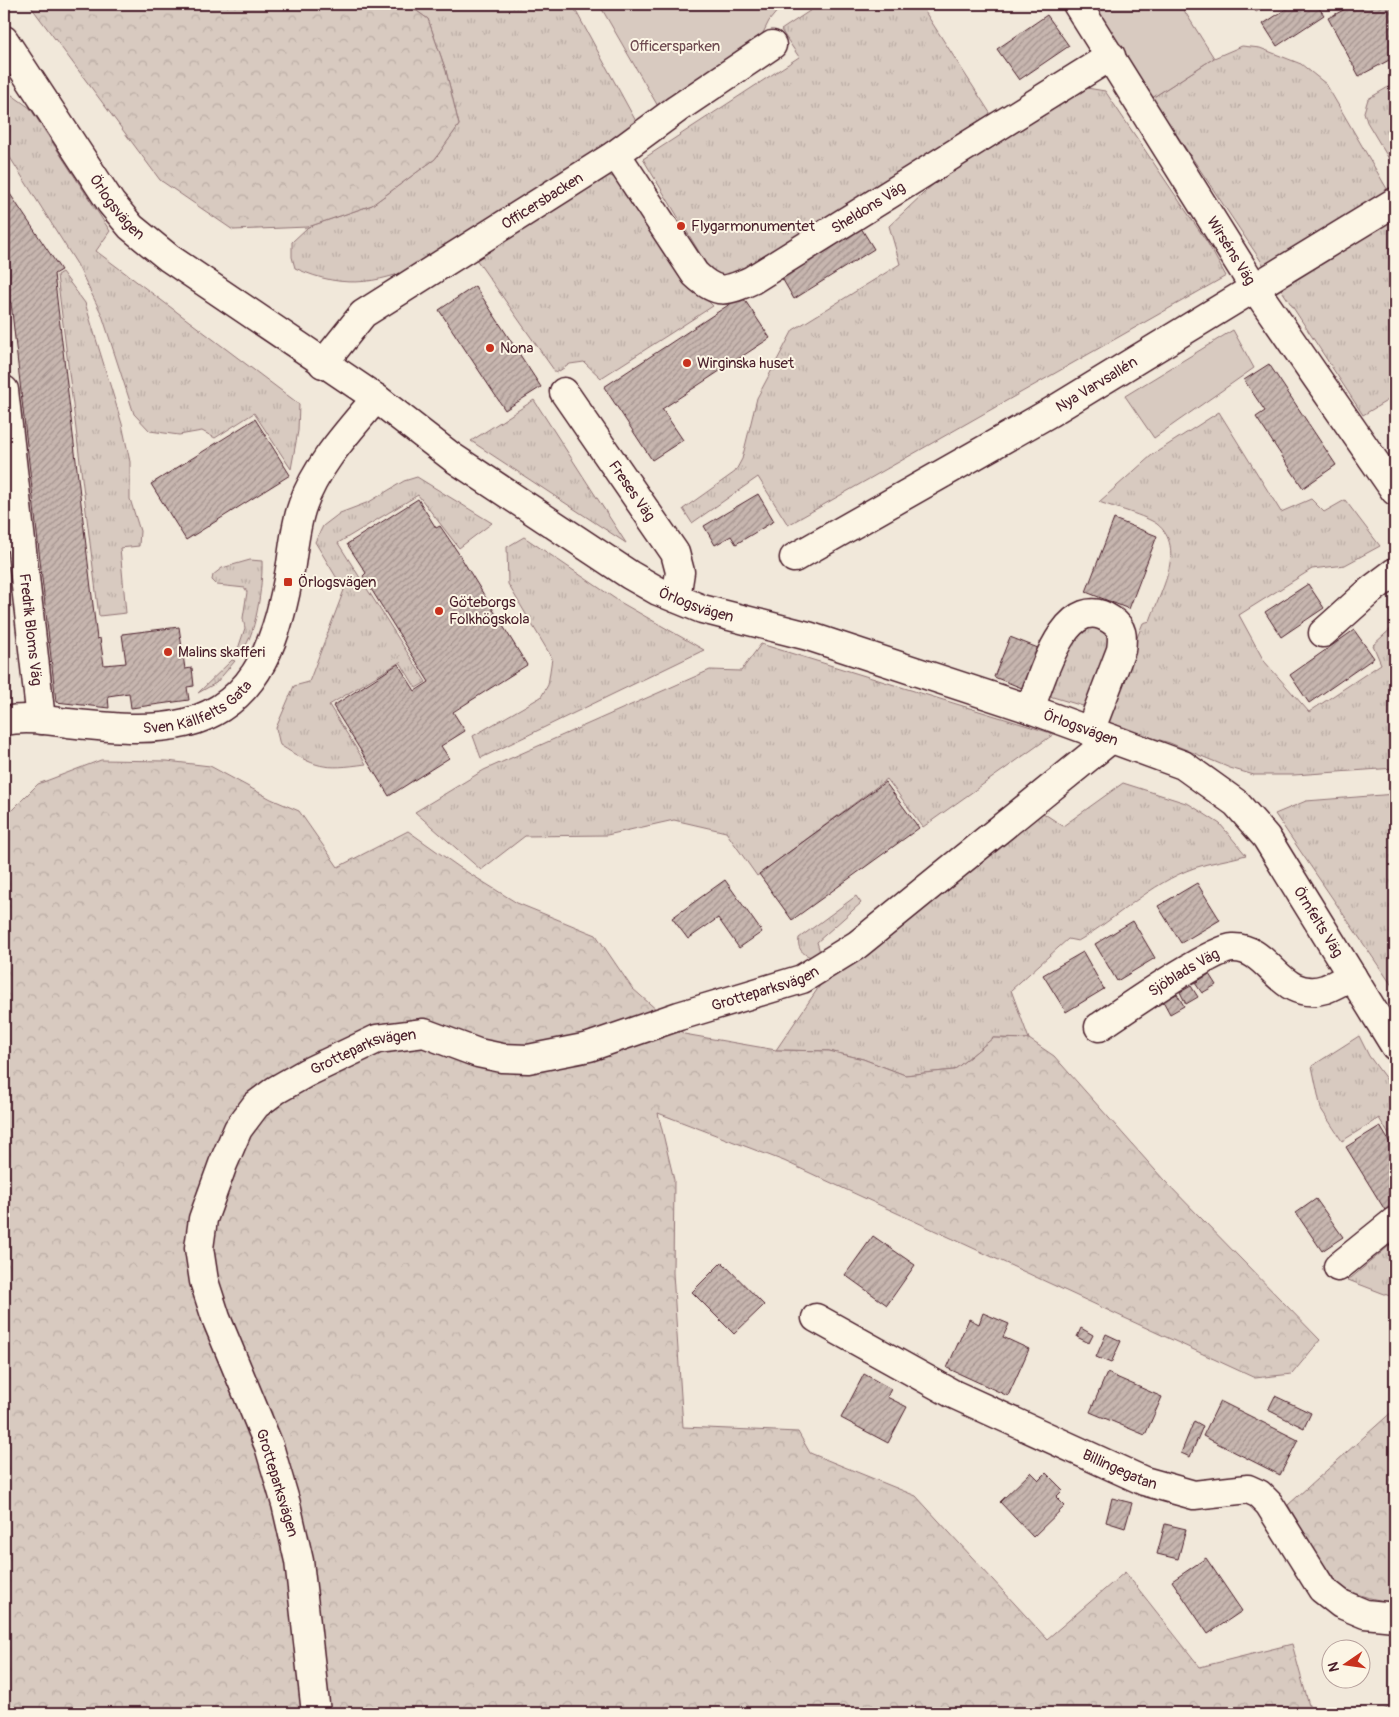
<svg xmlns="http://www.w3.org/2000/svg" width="1399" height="1717" font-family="Pangolin,sans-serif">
	<defs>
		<pattern id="grass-tufts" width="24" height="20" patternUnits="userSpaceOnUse" patternTransform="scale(1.25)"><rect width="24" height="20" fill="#d8cac0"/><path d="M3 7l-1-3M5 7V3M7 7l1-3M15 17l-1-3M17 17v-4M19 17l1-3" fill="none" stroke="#bbada5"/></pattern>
		<pattern id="forest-crowns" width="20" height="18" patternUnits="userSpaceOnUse" patternTransform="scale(1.25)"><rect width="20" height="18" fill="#d8cac0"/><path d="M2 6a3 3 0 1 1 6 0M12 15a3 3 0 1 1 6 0" fill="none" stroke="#bbada5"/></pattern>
		<pattern id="building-hatch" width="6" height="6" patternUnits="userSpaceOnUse" patternTransform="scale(1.25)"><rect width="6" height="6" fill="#c7b6af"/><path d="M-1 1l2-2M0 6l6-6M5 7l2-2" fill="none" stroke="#a4938f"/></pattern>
	</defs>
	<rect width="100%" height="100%" fill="#f1e8da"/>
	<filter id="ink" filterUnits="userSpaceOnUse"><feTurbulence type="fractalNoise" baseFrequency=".02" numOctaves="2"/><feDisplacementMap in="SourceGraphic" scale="10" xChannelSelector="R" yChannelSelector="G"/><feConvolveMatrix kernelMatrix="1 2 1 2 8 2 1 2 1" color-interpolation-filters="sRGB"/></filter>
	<g filter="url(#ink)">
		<g fill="url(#grass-tufts)" stroke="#917476">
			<path d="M407,4H572L638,125L432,261C383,282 347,292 295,268L292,257V242L308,227L372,205L435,159L459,125L446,71L428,19Z"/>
			<path d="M820,4H920L992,116L744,273L726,276L713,275L643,159L799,57L781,30Z"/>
			<path d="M1249,4H1272L1256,12Z"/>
			<path d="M1242,46L1260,48L1301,64L1326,84L1390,194L1265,267L1152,98L1214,58Z"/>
			<path d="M1395,83V169L1367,122L1364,112L1368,99Z"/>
			<path d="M1081,87L1105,91L1207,242L1226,276L788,525L758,477L692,523L683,509L735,472L742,459L757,398L793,330L900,264L889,226L941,177Z"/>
			<path d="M5,90L30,108L110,231L96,251L299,404L298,431L291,469L254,413L215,438L202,431L179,435L150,431L134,414L102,315L77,264L4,148Z"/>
			<path d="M605,174L626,182L688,280L713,306L601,378L584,362L570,364L556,373L476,259Z"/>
			<path d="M1395,219V396L1363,415L1279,286Z"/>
			<path d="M62,272L85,303L122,424L130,462V499L140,531L139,546L120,548L126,613L99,616L57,275Z"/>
			<path d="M534,400L626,543L471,441Z"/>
			<path d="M1219,412L1281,512L1311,499L1324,512L1345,500L1380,546L1345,565L1312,569L1239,615L1264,661L1309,712L1381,664L1373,645L1395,625V768L1294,775H1254L1230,768L1170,743L1102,723L1143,623L1150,621C1160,592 1187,548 1157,524C1146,516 1113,507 1099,502L1152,455Z"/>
			<path d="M417,477L492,523L459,548L418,495L338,543L426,682L416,688L400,662L329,705L366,764C323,770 316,768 280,745L276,728L294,686L309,682L344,590L315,542L323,526L340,513L369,502L404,481Z"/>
			<path d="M524,537L620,602L704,650L481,758L473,736L541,697L548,685L552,658L508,584L507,547Z"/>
			<path d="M250,560L262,561C263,582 256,642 239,653L237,652L245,628L243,618L247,592L245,588L217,585L212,580L213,575L222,568Z"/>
			<path d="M1085,622L1106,633C1115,655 1093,686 1083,706L1046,695L1069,635Z"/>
			<path d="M761,644L1054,734L923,827L887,779L757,876L726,832L674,820L607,835L525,836L481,870L415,812L484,770L710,670L741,671Z"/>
			<path d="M232,660L235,661L216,683L198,693Z"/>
			<path d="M1123,783L1189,804L1220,824L1246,855C1229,860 1211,862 1194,868C1151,883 1116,919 1078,941L1068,939L1011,990L1029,1039L993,1038L954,1070L905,1075L863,1059L829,1051L776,1050L823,981L1040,811L1063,826Z"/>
			<path d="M1395,794V990L1275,814L1306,801Z"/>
			<path d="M856,896L861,903L817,942L820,952L811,957C802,954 797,948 799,938Z"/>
			<path d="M1359,1036L1369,1056L1395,1091V1145L1379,1118L1342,1141L1321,1109L1312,1066Z"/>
			<path d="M1395,1241V1298L1343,1278H1351Z"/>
		</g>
		<g fill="url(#forest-crowns)" stroke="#917476">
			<path d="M29,4H407L428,19L446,71L459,125L435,159L372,205L308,227L233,230L160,180Z"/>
			<path d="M101,760L167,761L210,766L271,799L299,811L338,867L408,831L459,867L517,903L596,935L632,988L684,1034L776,1050L829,1051L863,1059L905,1075L954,1070L993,1038L1029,1039L1054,1056L1163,1179L1320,1340L1292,1374L1255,1378L784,1161L658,1113L674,1180L673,1273L683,1427L798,1432L810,1453L916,1496L1047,1639L1125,1572L1200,1667L1292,1644L1311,1713H4V818L38,784Z"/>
			<path d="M1395,1409V1602C1379,1601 1358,1596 1343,1588C1332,1582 1296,1519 1288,1505Z"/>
		</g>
		<g fill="#d8cac0" stroke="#917476">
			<path d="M599,4H783L769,21L756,47L659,108Z"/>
			<path d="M1093,4H1180L1214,58L1152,98Z"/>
			<path d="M1233,330L1254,368L1154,438L1125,396Z"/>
		</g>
		<g fill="url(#building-hatch)" stroke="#4a1f2b">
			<path d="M1294,4H1316L1324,15L1277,46L1263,24Z"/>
			<path d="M1355,4H1395V57L1359,76L1328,18Z"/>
			<path d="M1047,15L1069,46L1019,80L997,49Z"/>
			<path d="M4,185L61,270L54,274L97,639L100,638L104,665L126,663L122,634L179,627L185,669L192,668L194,686L187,687L189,700L131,708L129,693L108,696L109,708L56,702L11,303L4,294Z"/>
			<path d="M858,223L874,249L794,299L779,273Z"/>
			<path d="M475,286L541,387L505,410L439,310Z"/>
			<path d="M742,296L770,338L662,409L683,440L652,460L604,387Z"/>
			<path d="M1269,364L1336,465L1303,488L1256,417L1265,411L1244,380Z"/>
			<path d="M255,419L290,475L186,540L151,484Z"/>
			<path d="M758,494L774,521L736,544L731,536L715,545L704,526Z"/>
			<path d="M418,499L436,528L440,526L457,551L527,665L453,712L465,731L441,746L449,758L389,796L333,706L398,664L415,691L429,682L363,576L366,573L347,544Z"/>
			<path d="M1114,519L1157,536L1129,609L1086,592Z"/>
			<path d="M1308,584L1324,608L1281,637L1265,612Z"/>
			<path d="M1354,630L1374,658L1309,703L1290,675Z"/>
			<path d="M1010,637L1038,648L1022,688L994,677Z"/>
			<path d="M885,782L919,828L792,920L759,874Z"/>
			<path d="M725,880L762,932L739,948L718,918L688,939L672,918Z"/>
			<path d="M1197,883L1220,920L1181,943L1158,906Z"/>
			<path d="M1133,921L1155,958L1117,981L1095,944Z"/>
			<path d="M1083,952L1104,989L1066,1012L1043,975Z"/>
			<path d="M1209,974L1216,985L1202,993L1195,983Z"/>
			<path d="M1191,986L1198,997L1186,1004L1180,992Z"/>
			<path d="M1177,994L1184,1006L1170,1014L1163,1001Z"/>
			<path d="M1380,1126L1395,1151V1210L1388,1215L1346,1147Z"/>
			<path d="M1316,1199L1343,1237L1322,1251L1296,1213Z"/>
			<path d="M873,1236L915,1265L887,1305L845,1275Z"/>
			<path d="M722,1262L764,1305L734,1334L692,1292Z"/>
			<path d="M983,1313L1009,1324L1003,1337L1029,1349L1008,1396L947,1368L969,1319L979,1324Z"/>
			<path d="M1081,1328L1093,1335L1089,1343L1077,1337Z"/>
			<path d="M1106,1334L1121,1341L1111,1363L1096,1357Z"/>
			<path d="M1107,1373L1162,1397L1145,1435L1090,1412Z"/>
			<path d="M864,1374L891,1389L887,1397L907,1407L888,1443L841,1418Z"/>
			<path d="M1275,1396L1311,1413L1304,1428L1268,1410Z"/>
			<path d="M1220,1401L1298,1440L1280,1475L1203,1436Z"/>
			<path d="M1194,1421L1203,1426L1190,1457L1181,1453Z"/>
			<path d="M1031,1472L1039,1480L1046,1473L1063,1490L1056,1497L1065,1506L1033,1537L1000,1502Z"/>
			<path d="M1112,1498L1132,1503L1125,1528L1106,1522Z"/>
			<path d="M1165,1524L1186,1529L1178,1559L1157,1554Z"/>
			<path d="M1206,1558L1242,1611L1208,1634L1172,1581Z"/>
			<path d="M1387,1709L1389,1713H1377Z"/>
		</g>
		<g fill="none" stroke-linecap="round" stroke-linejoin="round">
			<g stroke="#4a1f2b" stroke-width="31">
				<g id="minor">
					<path id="s1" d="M1077,4L1254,287L1395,491"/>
					<path id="s2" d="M4,40L111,203L131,227L169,258L376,398L452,457L630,575L658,591L702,609L808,636L1030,709L1183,765L1236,803L1266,837L1395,1046"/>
					<path id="s3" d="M616,154L695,274C717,295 726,292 752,280L1111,56"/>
					<path id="s4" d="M323,364L363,314L616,154L677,109L772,45"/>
					<path id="s5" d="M4,390L41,720"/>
					<path id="s6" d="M564,392L675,553L680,572L676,598"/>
					<path id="s7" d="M794,558L1051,412L1395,202"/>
					<path d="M1323,633L1371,590L1395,572"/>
					<path d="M1030,709C1041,681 1065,588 1111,620C1123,628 1123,636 1121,650L1090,731"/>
					<path id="s8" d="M4,721C25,717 47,720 68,723C106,727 148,732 185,723C261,704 279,632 291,564C294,544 296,522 303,504C317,464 350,430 376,398"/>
					<path id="s9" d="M1099,1027C1123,1011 1211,949 1233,948C1271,947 1279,1003 1325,989C1334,986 1343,980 1352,976"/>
					<path d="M1338,1267L1395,1221"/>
					<path id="s10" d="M816,1318L953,1394L1144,1481L1194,1495L1248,1489L1259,1494L1269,1504L1322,1589L1341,1604L1365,1614L1395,1617"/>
					<path id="s11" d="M316,1713L299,1561L286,1504L269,1446L216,1318L204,1281L199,1248L203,1219L223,1164L238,1129L256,1105L276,1090L306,1073L377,1039L424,1033L478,1053L502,1058L528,1059L589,1047L679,1016L802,979L857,945L1111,739"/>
				</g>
			</g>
			<use href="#minor" stroke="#fcf5e5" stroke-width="28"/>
		</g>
	</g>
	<g fill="#c8321e" stroke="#fcf5e5" stroke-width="2">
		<circle cx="681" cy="226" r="5"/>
		<circle cx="490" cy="348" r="5"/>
		<circle cx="687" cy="363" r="5"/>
		<rect x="283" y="577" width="10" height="10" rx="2.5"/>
		<circle cx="439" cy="611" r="5"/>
		<circle cx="168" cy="652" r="5"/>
	</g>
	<g text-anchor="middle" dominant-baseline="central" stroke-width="4" stroke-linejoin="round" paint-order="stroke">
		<g font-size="15" fill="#6e4a50" stroke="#fcf5e5">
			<text x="675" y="46">Officersparken</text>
		</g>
		<g font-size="15" fill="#4a1f2b" stroke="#fcf5e5">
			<text stroke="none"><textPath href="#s4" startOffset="276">Officersbacken</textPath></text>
			<text stroke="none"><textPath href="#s2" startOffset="202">Örlogsvägen</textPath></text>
			<text stroke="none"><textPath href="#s3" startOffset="344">Sheldons Väg</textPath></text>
			<text stroke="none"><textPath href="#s1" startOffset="291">Wirséns Väg</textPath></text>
			<text stroke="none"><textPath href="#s7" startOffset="349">Nya Varvsallén</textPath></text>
			<text stroke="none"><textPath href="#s6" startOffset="120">Freses Väg</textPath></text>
			<text stroke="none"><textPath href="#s2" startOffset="908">Örlogsvägen</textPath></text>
			<text stroke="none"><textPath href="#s5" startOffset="241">Fredrik Bloms Väg</textPath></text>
			<text stroke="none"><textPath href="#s8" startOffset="199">Sven Källfelts Gata</textPath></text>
			<text stroke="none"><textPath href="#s2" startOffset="1312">Örlogsvägen</textPath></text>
			<text stroke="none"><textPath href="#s2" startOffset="1631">Örnfelts Väg</textPath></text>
			<text stroke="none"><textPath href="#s9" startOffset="101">Sjöblads Väg</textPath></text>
			<text stroke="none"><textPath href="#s11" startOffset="1180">Grotteparksvägen</textPath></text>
			<text stroke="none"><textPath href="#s11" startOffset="760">Grotteparksvägen</textPath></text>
			<text stroke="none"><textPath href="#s10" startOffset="340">Billingegatan</textPath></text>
			<text transform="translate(277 1483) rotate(73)">Grotteparksvägen</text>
		</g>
		<g font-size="15" fill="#4a1f2b" stroke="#fcf5e5" text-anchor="start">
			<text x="691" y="226">Flygarmonumentet</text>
			<text x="500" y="348">Nona</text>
			<text x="697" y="363">Wirginska huset</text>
			<text x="298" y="582">Örlogsvägen</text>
			<text x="449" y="602">Göteborgs<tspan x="449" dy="17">Folkhögskola</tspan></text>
			<text x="178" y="652">Malins skafferi</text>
		</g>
	</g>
	<rect width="1399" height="1717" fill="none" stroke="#fcf5e5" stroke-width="20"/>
	<rect x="10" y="10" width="1379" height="1697" fill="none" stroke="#4a1f2b" stroke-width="2" filter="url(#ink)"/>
	<g transform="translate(1346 1664) rotate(257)"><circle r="24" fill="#fcf5e5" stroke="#b59f9b"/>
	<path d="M0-4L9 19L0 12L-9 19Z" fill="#c8321e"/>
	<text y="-8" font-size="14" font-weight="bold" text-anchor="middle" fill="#4a1f2b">N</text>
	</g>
</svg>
